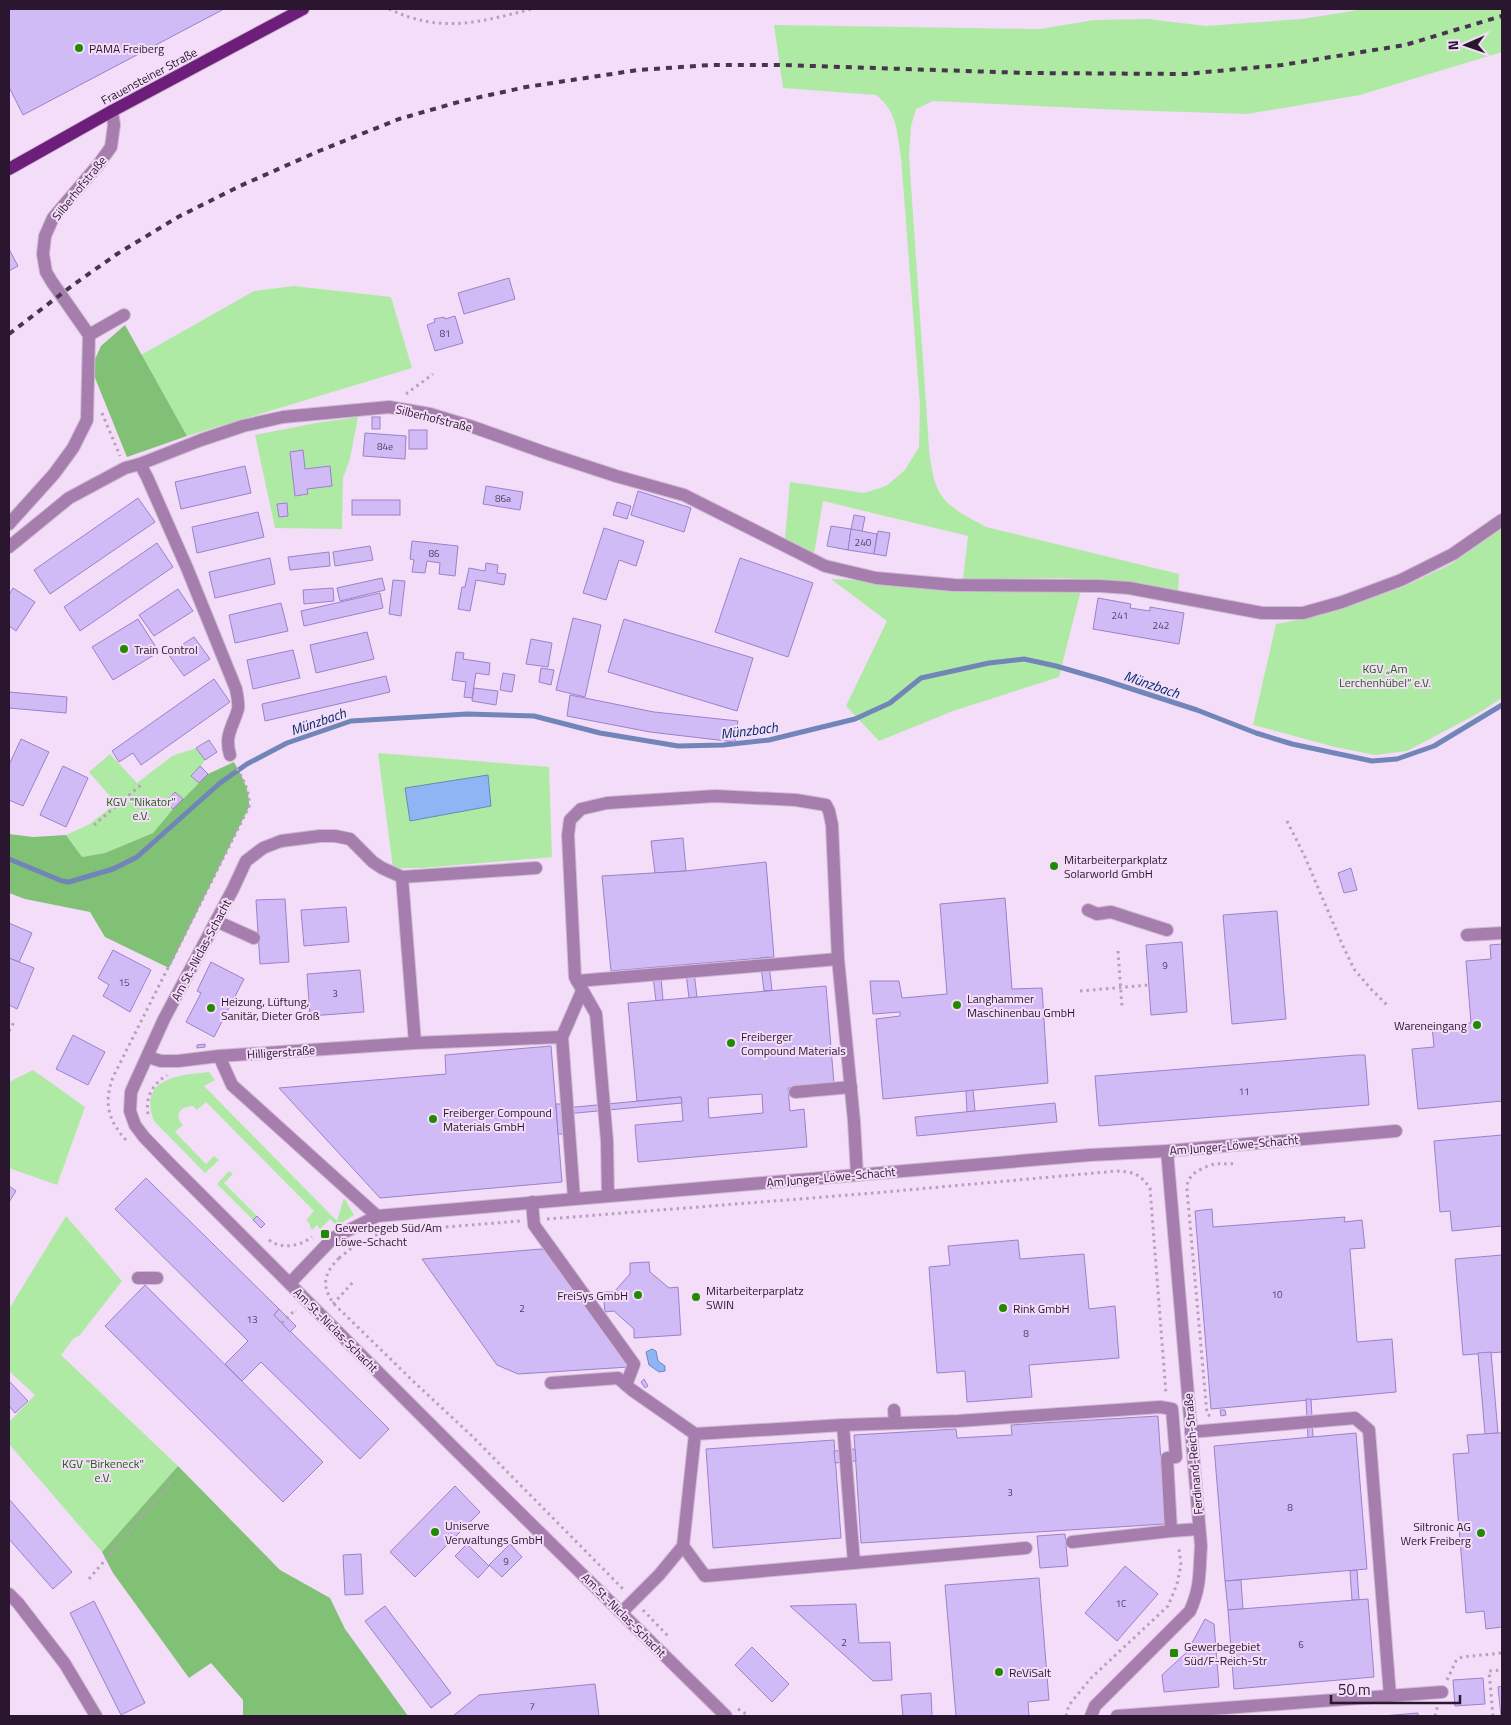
<svg xmlns="http://www.w3.org/2000/svg" width="1511" height="1725" font-family="'Titillium Web',sans-serif">
	<rect width="100%" height="100%" fill="#f4ddf8"/>
	<g fill="#afeaa5">
		<path d="M1365,9H1502V52L1360,95L1247,114L1123,110L933,101L916,109L911,126L909,156L928,433C929,451 931,479 941,495C950,509 972,519 986,527L1179,574L1178,593L1129,582L1062,578L963,579L968,536L823,501L814,554L785,539L790,482L864,493L886,486L905,470L919,447L920,405L901,157C897,132 897,111 876,95L783,88L774,25L1040,29L1094,20L1148,19L1206,26L1302,19Z"/>
		<path d="M294,286L391,297L412,368L187,436L141,355L254,291Z"/>
		<path d="M358,417L350,459L343,478L342,529L275,528L255,435L316,423Z"/>
		<path d="M1502,528V698L1477,714L1407,751L1375,755L1335,747L1253,725L1276,624L1318,616L1403,587L1451,564Z"/>
		<path d="M831,579L1081,590L1059,677L953,711L879,741L846,706L887,621Z"/>
		<path d="M196,748L205,760L201,766L208,774L173,809L153,833L105,853L82,857L66,835L90,824L116,803L89,772L110,754L137,783L172,756Z"/>
		<path d="M378,753L549,767L552,857L422,868H393Z"/>
		<path d="M33,1070L85,1107L57,1185L9,1168V1082Z"/>
		<path d="M209,1072L215,1080L204,1086L337,1221L344,1198L354,1215L337,1226L330,1219L320,1229L317,1225L312,1230L310,1227V1224L306,1220L314,1211L206,1102L197,1110L193,1106C181,1106 173,1115 183,1125L175,1132L206,1164L214,1156L219,1160L205,1173L154,1121C137,1078 180,1075 209,1072Z"/>
		<path d="M229,1171L233,1174L224,1183L257,1216L253,1220L217,1184Z"/>
		<path d="M66,1216L122,1281L80,1335L73,1339L61,1355L178,1466L102,1552L9,1444V1422L35,1395L9,1371V1309Z"/>
	</g>
	<g fill="#80c175">
		<path d="M125,325L187,436L127,457L91,368L101,346Z"/>
		<path d="M234,762C242,777 250,789 249,807L169,968L105,937L90,912L25,899L9,893V834L33,837L66,835L82,857L105,853L153,833L173,809L208,774Z"/>
		<path d="M178,1466L280,1570L330,1598L345,1629L408,1716H243V1700L211,1663L189,1678L113,1573L102,1552Z"/>
	</g>
	<g fill="#8fb5f4" stroke="#7185b9">
		<path d="M488,775L491,806L410,821L405,788Z"/>
		<path d="M652,1349L656,1351L658,1361L665,1366V1371L659,1372L649,1365L646,1352Z"/>
	</g>
	<g fill="none" stroke-linecap="round" stroke-linejoin="round">
		<path stroke="#7185b9" stroke-width="5" d="M9,859L62,881L69,882L113,869L137,857L220,783L247,764L287,743L351,721L467,714L534,716L600,733L678,746L723,745L769,740L855,719L890,703L921,678L989,663L1024,659L1056,666L1104,680L1197,710L1256,733L1292,744L1372,761L1397,759L1434,746L1502,705"/>
	</g>
	<g fill="#d0bbf7" stroke="#9c81c8" fill-rule="evenodd">
		<path d="M9,9H224L23,115L9,87Z"/>
		<path d="M9,249L18,266L9,271Z"/>
		<path d="M509,278L515,299L464,314L458,293Z"/>
		<path d="M455,316L463,343L435,351L427,325L435,322L434,319L444,317L445,319Z"/>
		<rect x="372" y="417" width="8" height="12"/>
		<rect x="409" y="430" width="18" height="19"/>
		<path d="M365,433L406,436L405,459L363,456Z"/>
		<path d="M303,450L305,469L330,466L332,486L307,489L308,494L295,496L290,452Z"/>
		<path d="M245,466L251,493L181,509L175,482Z"/>
		<path d="M486,486L523,492L520,510L483,504Z"/>
		<path d="M638,491L691,508L684,532L631,515Z"/>
		<path d="M138,498L155,522L50,594L34,570Z"/>
		<rect x="352" y="500" width="48" height="15"/>
		<path d="M617,502L631,506L627,519L613,515Z"/>
		<path d="M287,503L288,516L279,517L277,504Z"/>
		<path d="M258,512L264,537L197,553L192,527Z"/>
		<path d="M854,515L865,517L862,532L851,529Z"/>
		<path d="M831,526L851,529L848,550L827,546Z"/>
		<path d="M604,528L644,541L636,566L619,560L606,600L583,593Z"/>
		<path d="M851,529L877,534L874,554L848,550Z"/>
		<path d="M878,531L890,533L886,556L874,554Z"/>
		<path d="M412,541L458,546L455,576L439,574L440,563L427,561L425,573L412,572L414,560L410,559Z"/>
		<path d="M157,543L173,567L80,631L64,607Z"/>
		<path d="M370,546L373,560L335,566L333,552Z"/>
		<path d="M329,552L330,566L290,570L288,557Z"/>
		<path d="M270,558L275,584L215,598L209,572Z"/>
		<path d="M740,558L813,583L788,657L715,632Z"/>
		<path d="M486,563L498,565L497,573L506,574L504,585L476,580L470,611L458,609L462,587H465L469,568L485,571Z"/>
		<path d="M382,578L385,590L340,601L337,588Z"/>
		<path d="M393,580L405,581L401,616L389,614Z"/>
		<path d="M13,588L35,602L16,631L9,626V595Z"/>
		<path d="M333,588L334,601L304,604L303,590Z"/>
		<path d="M178,589L193,611L154,636L139,615Z"/>
		<path d="M380,593L383,608L304,626L301,611Z"/>
		<path d="M1098,598L1131,604L1130,608L1150,611V607L1184,613L1179,644L1093,629Z"/>
		<path d="M281,603L288,631L235,643L229,615Z"/>
		<path d="M573,618L601,625L585,697L556,690Z"/>
		<path d="M138,619L159,652L113,680L92,647Z"/>
		<path d="M624,619L753,658L737,711L608,672Z"/>
		<path d="M367,632L374,659L316,673L310,645Z"/>
		<path d="M194,637L210,659L184,676L168,654Z"/>
		<path d="M531,639L552,643L548,667L526,664Z"/>
		<path d="M293,650L300,678L253,689L247,660Z"/>
		<path d="M456,652L464,653L463,659L490,663L489,675L476,673L472,698L464,697L466,682L452,680Z"/>
		<path d="M541,668L554,670L551,685L539,682Z"/>
		<path d="M503,673L515,675L512,692L500,690Z"/>
		<path d="M386,676L390,692L265,721L262,704Z"/>
		<path d="M214,679L230,702L141,765L133,753L119,762L112,751Z"/>
		<path d="M474,688L498,691L496,705L472,701Z"/>
		<path d="M9,692L67,697L66,713L9,708Z"/>
		<path d="M570,695L654,712L738,721L735,742L650,732L567,716Z"/>
		<path d="M21,739L49,752L23,806L9,800V801V765Z"/>
		<path d="M209,740L217,752L205,760L196,748Z"/>
		<path d="M63,766L88,778L66,827L40,815Z"/>
		<path d="M200,766L208,774L199,783L191,776Z"/>
		<path d="M175,792L183,799L173,809L166,802Z"/>
		<path d="M683,838L686,871L655,873L651,841Z"/>
		<path d="M766,862L774,957L611,971L602,876L686,871Z"/>
		<path d="M1351,868L1357,890L1344,893L1338,873Z"/>
		<path d="M1005,898L1012,989L1042,988L1048,1083L883,1099L876,1019L900,1016V1012L873,1014L870,981H899L902,998L947,994L940,904Z"/>
		<path d="M285,899L289,962L260,964L256,900Z"/>
		<path d="M346,907L349,942L304,946L301,910Z"/>
		<path d="M1277,911L1286,1019L1232,1024L1223,915Z"/>
		<path d="M9,923L32,933L19,962L9,958Z"/>
		<path d="M1182,942L1187,1012L1151,1015L1146,945Z"/>
		<path d="M1502,944V1101L1418,1109L1412,1049L1434,1047L1432,1026L1471,1023L1466,961L1491,959L1490,945Z"/>
		<path d="M113,950L151,970L130,1012L103,996L109,985L98,978Z"/>
		<path d="M768,957L772,990L764,991L760,958Z"/>
		<path d="M9,958L34,968L17,1009L9,1005Z"/>
		<path d="M211,962L244,979L214,1037L186,1022L201,993L197,991Z"/>
		<path d="M693,964L697,997L689,998L685,965Z"/>
		<path d="M660,967L663,1000L656,1001L652,968Z"/>
		<path d="M360,970L364,1012L310,1016L307,974Z"/>
		<path d="M826,986L834,1084L788,1088L790,1111L804,1109L807,1147L638,1162L635,1125L683,1121L681,1097L637,1101L628,1003ZM762,1094L763,1113L709,1118L708,1098Z"/>
		<path d="M73,1035L105,1052L88,1085L56,1069Z"/>
		<path d="M205,1044V1047L197,1048V1045Z"/>
		<path d="M551,1046L562,1182L380,1198L279,1088L446,1074L445,1055Z"/>
		<path d="M1356,1055H1365L1369,1105L1099,1126L1095,1076Z"/>
		<path d="M973,1090L975,1111L967,1112L966,1091Z"/>
		<path d="M681,1097L682,1103L566,1114L565,1108Z"/>
		<path d="M1055,1103L1057,1122L917,1136L915,1117Z"/>
		<path d="M556,1104H565L566,1134H558Z"/>
		<path d="M1502,1135V1226L1452,1231L1450,1211L1440,1212L1434,1141Z"/>
		<path d="M146,1178L279,1309L274,1315L389,1429L360,1459L261,1362L242,1381L225,1364L248,1341L115,1209Z"/>
		<path d="M9,1186L16,1191L9,1202Z"/>
		<path d="M1212,1209L1213,1227L1345,1217L1344,1222L1362,1220L1365,1248L1350,1249L1357,1342L1392,1339L1396,1392L1211,1409L1195,1211Z"/>
		<path d="M257,1216L265,1224L261,1228L253,1220Z"/>
		<path d="M1018,1240L1020,1259L1084,1254L1089,1309L1115,1306L1119,1358L1029,1365L1032,1397L967,1402L965,1371L937,1373L929,1267L950,1265L948,1246Z"/>
		<path d="M541,1249L546,1251L629,1367L518,1374L497,1365L422,1259Z"/>
		<path d="M1502,1255V1352L1463,1355L1455,1259Z"/>
		<path d="M649,1262L650,1272L669,1288L678,1287L681,1335L634,1338V1329L614,1311L605,1312L603,1292H614L630,1274V1263Z"/>
		<path d="M145,1285L323,1462L283,1502L105,1326Z"/>
		<path d="M279,1309L296,1326L290,1332L274,1315Z"/>
		<path d="M1491,1352L1498,1433L1485,1434L1478,1353Z"/>
		<path d="M644,1379L648,1386L645,1388L641,1382Z"/>
		<path d="M9,1381L28,1401L15,1413L9,1406Z"/>
		<path d="M1306,1399H1311L1313,1437L1308,1438Z"/>
		<path d="M1220,1410H1225L1226,1415L1221,1416Z"/>
		<path d="M1158,1416L1165,1524L861,1543L854,1435L956,1429L957,1438L1012,1435L1011,1425Z"/>
		<path d="M1356,1433L1367,1569L1225,1581L1214,1446Z"/>
		<path d="M1498,1433H1502V1627L1486,1629L1484,1611L1466,1613L1453,1454L1469,1453L1467,1435Z"/>
		<path d="M834,1440L841,1538L713,1548L706,1449Z"/>
		<path d="M855,1449L856,1461L835,1463L834,1451Z"/>
		<path d="M455,1486L480,1512L415,1577L390,1552Z"/>
		<path d="M9,1499L72,1572L53,1589L9,1539Z"/>
		<path d="M1065,1534L1068,1566L1040,1568L1037,1536Z"/>
		<path d="M467,1544L489,1566L478,1578L455,1556Z"/>
		<path d="M510,1544L522,1557L502,1577L489,1565Z"/>
		<path d="M361,1554L363,1594L345,1595L343,1555Z"/>
		<path d="M1125,1566L1158,1594L1117,1641L1085,1613Z"/>
		<path d="M1357,1570L1359,1600H1352L1350,1571Z"/>
		<path d="M1039,1578L1049,1700L1028,1702L1029,1716H956L945,1585Z"/>
		<path d="M1241,1580L1243,1609L1228,1610L1225,1581Z"/>
		<path d="M1368,1599L1374,1677L1234,1689L1228,1610Z"/>
		<path d="M94,1601L145,1703L121,1715L70,1613Z"/>
		<path d="M856,1604L859,1643L890,1642L892,1680L873,1681L790,1606Z"/>
		<path d="M385,1606L451,1693L431,1708L365,1621Z"/>
		<path d="M1205,1619L1214,1624L1219,1687L1164,1692L1162,1675L1187,1652Z"/>
		<path d="M752,1647L789,1684L772,1702L735,1665Z"/>
		<path d="M1483,1678L1485,1704L1455,1706L1453,1680Z"/>
		<path d="M595,1684L599,1716H453L479,1695Z"/>
		<path d="M1502,1686V1716H1501L1498,1687Z"/>
		<path d="M931,1693L932,1716H903L901,1695Z"/>
		<path d="M1418,1713V1716H1382Z"/>
	</g>
	<g fill="none" stroke-linecap="round" stroke-linejoin="round">
		<g stroke="#d0b9d4" stroke-width="14">
			<g id="minor">
				<path d="M89,335L124,315"/>
				<path d="M140,464L147,477L187,568L236,689C237,695 239,703 238,709C233,727 224,735 230,755"/>
				<path d="M9,524L54,474L73,448L87,420L89,335L52,282L46,272L43,254L45,236L53,218L98,165L111,147L114,125L112,111"/>
				<path d="M9,547L69,498L125,468L140,464L201,440L243,426L283,417L389,407L430,414L473,427L546,453L616,476L684,495L825,566L876,578L954,585L1100,586L1129,588L1262,613H1303L1342,602L1401,580L1453,554L1502,520"/>
				<path d="M536,868L402,877L382,868L373,862L350,839L335,836H320L281,841L263,848L246,861L233,889L164,1019L131,1092L130,1111L135,1125L144,1137L171,1165L457,1451L726,1716"/>
				<path d="M402,877L415,1043"/>
				<path d="M1088,910L1097,914L1111,912L1167,930"/>
				<path d="M216,921L254,938"/>
				<path d="M1467,935L1502,933"/>
				<path d="M577,981L838,959"/>
				<path d="M562,1037L582,991"/>
				<path d="M219,1056L232,1085L377,1216"/>
				<path d="M148,1057L161,1061H178L219,1056L415,1043L562,1037L574,1198"/>
				<path d="M795,1092L851,1087"/>
				<path d="M608,1196L607,1141L596,1014L575,977L568,835L570,820L581,809L607,803L715,796L796,800L826,805L829,811L832,825L838,959L854,1121L857,1175"/>
				<path d="M532,1202L534,1225L634,1364L626,1385"/>
				<path d="M138,1278H157"/>
				<path d="M290,1283L333,1238L377,1216L1090,1155L1167,1151L1396,1131"/>
				<path d="M551,1383L618,1378L632,1390L695,1434"/>
				<path d="M894,1410L895,1423"/>
				<path d="M843,1425L854,1563"/>
				<path d="M1191,1432L1355,1418L1369,1430L1390,1696"/>
				<path d="M1171,1531L1199,1529"/>
				<path d="M683,1546L705,1576L1026,1548"/>
				<path d="M9,1594L18,1603L65,1664L96,1716"/>
				<path d="M622,1612L659,1575L683,1546L695,1434L843,1425L958,1421L1160,1407L1172,1409L1176,1457L1167,1458L1171,1531L1072,1542"/>
				<path d="M1091,1716L1095,1706L1190,1611C1201,1586 1199,1573 1201,1546L1167,1151"/>
				<path d="M1117,1716L1442,1692"/>
			</g>
		</g>
		<g stroke="#d0b9d4" stroke-width="14">
			<path id="major" d="M9,169L112,111L303,9"/>
		</g>
		<g stroke="#b6a0ba" stroke-width="3" stroke-dasharray="2.5 4" stroke-linecap="butt">
			<path d="M389,9C442,34 479,22 532,9"/>
			<path d="M406,394L433,374"/>
			<path d="M102,413L120,456"/>
			<path d="M1287,821L1305,857L1342,944L1354,969L1371,989L1388,1006"/>
			<path d="M94,825L142,784"/>
			<path d="M1118,951L1122,1007"/>
			<path d="M1080,991L1149,985"/>
			<path d="M9,1031L14,1022"/>
			<path d="M148,1114C145,1097 153,1084 167,1075"/>
			<path d="M126,1140C107,1119 104,1102 113,1077L249,807C250,791 244,781 236,767"/>
			<path d="M547,1219L874,1193L1117,1171C1134,1172 1140,1174 1150,1188L1166,1394"/>
			<path d="M375,1235L394,1231L521,1221"/>
			<path d="M269,1240C282,1250 300,1246 312,1237"/>
			<path d="M339,1258L358,1243"/>
			<path d="M339,1258C324,1274 321,1284 333,1303L413,1381L472,1436L625,1591"/>
			<path d="M333,1304L354,1281"/>
			<path d="M282,1323L295,1310L296,1311"/>
			<path d="M1210,1416L1207,1414L1187,1190C1187,1186 1187,1182 1190,1178C1193,1172 1208,1165 1215,1164C1222,1163 1227,1165 1235,1163"/>
			<path d="M89,1579L172,1481"/>
			<path d="M643,1610L668,1636"/>
			<path d="M1447,1680L1456,1661L1462,1657L1502,1653"/>
			<path d="M738,1709L749,1716"/>
			<path d="M1066,1716L1069,1705L1091,1678L1168,1606L1177,1584L1181,1565L1179,1549"/>
			<path d="M1435,1716L1438,1705"/>
			<path d="M1493,1716L1489,1671L1502,1670"/>
		</g>
		<use href="#minor" stroke="#a67eae" stroke-width="12"/>
		<use href="#major" stroke="#6c1e7a" stroke-width="12"/>
		<path stroke="#48344c" stroke-width="4" stroke-dasharray="6 6" stroke-linecap="butt" d="M9,334L73,285L117,254L178,217L240,186L319,151L399,119L462,101L526,87L638,70L710,65H782L1027,73L1185,74L1282,65L1405,45L1502,16"/>
	</g>
	<g fill="#218a03" stroke="#f4ddf8" stroke-width="2">
		<circle cx="79" cy="48" r="5"/>
		<circle cx="124" cy="649" r="5"/>
		<circle cx="1054" cy="866" r="5"/>
		<circle cx="957" cy="1005" r="5"/>
		<circle cx="211" cy="1008" r="5"/>
		<circle cx="1477" cy="1025" r="5"/>
		<circle cx="731" cy="1043" r="5"/>
		<circle cx="433" cy="1119" r="5"/>
		<rect x="320" y="1229" width="10" height="10" rx="2.5"/>
		<circle cx="638" cy="1295" r="5"/>
		<circle cx="696" cy="1297" r="5"/>
		<circle cx="1003" cy="1308" r="5"/>
		<circle cx="435" cy="1532" r="5"/>
		<circle cx="1481" cy="1533" r="5"/>
		<rect x="1169" y="1648" width="10" height="10" rx="2.5"/>
		<circle cx="999" cy="1672" r="5"/>
	</g>
	<g text-anchor="middle" dominant-baseline="central" stroke-width="4" stroke-linejoin="round" paint-order="stroke">
		<g font-size="10" fill="#543f60">
			<text x="445" y="333">81</text>
			<text x="385" y="446">84e</text>
			<text x="503" y="498">86a</text>
			<text x="863" y="542">240</text>
			<text x="434" y="553">86</text>
			<text x="1120" y="615">241</text>
			<text x="1161" y="625">242</text>
			<text x="1165" y="965">9</text>
			<text x="124" y="982">15</text>
			<text x="335" y="993">3</text>
			<text x="1244" y="1091">11</text>
			<text x="1277" y="1294">10</text>
			<text x="522" y="1308">2</text>
			<text x="252" y="1319">13</text>
			<text x="1026" y="1333">8</text>
			<text x="1010" y="1492">3</text>
			<text x="1290" y="1507">8</text>
			<text x="506" y="1561">9</text>
			<text x="1121" y="1603">1C</text>
			<text x="844" y="1642">2</text>
			<text x="1301" y="1644">6</text>
			<text x="532" y="1706">7</text>
		</g>
		<g font-size="12" fill="#2a162e" stroke="#f4ddf8" text-anchor="start">
			<text x="89" y="48">PAMA Freiberg</text>
			<text x="134" y="649">Train Control</text>
			<text x="1064" y="859">Mitarbeiterparkplatz<tspan x="1064" dy="14">Solarworld GmbH</tspan></text>
			<text x="967" y="998">Langhammer<tspan x="967" dy="14">Maschinenbau GmbH</tspan></text>
			<text x="221" y="1001">Heizung, Lüftung,<tspan x="221" dy="14">Sanitär, Dieter Groß</tspan></text>
			<text x="1467" y="1025" text-anchor="end">Wareneingang</text>
			<text x="741" y="1036">Freiberger<tspan x="741" dy="14">Compound Materials</tspan></text>
			<text x="443" y="1112">Freiberger Compound<tspan x="443" dy="14">Materials GmbH</tspan></text>
			<text x="335" y="1227">Gewerbegeb Süd/Am<tspan x="335" dy="14">Löwe-Schacht</tspan></text>
			<text x="706" y="1290">Mitarbeiterparplatz<tspan x="706" dy="14">SWIN</tspan></text>
			<text x="628" y="1295" text-anchor="end">FreiSys GmbH</text>
			<text x="1013" y="1308">Rink GmbH</text>
			<text x="445" y="1525">Uniserve<tspan x="445" dy="14">Verwaltungs GmbH</tspan></text>
			<text x="1471" y="1526" text-anchor="end">Siltronic AG<tspan x="1471" dy="14">Werk Freiberg</tspan></text>
			<text x="1184" y="1646">Gewerbegebiet<tspan x="1184" dy="14">Süd/F-Reich-Str</tspan></text>
			<text x="1009" y="1672">ReViSalt</text>
		</g>
		<g font-size="12" fill="#2a162e" stroke="#f4ddf8">
			<text transform="translate(149 76) rotate(-28)">Frauensteiner Straße</text>
			<text transform="translate(79 188) rotate(-51)">Silberhofstraße</text>
			<text transform="translate(434 418) rotate(14)">Silberhofstraße</text>
			<text transform="translate(201 950) rotate(-62)">Am St.-Niclas-Schacht</text>
			<text transform="translate(281 1052) rotate(-4)">Hilligerstraße</text>
			<text transform="translate(1234 1145) rotate(-5)">Am Junger-Löwe-Schacht</text>
			<text transform="translate(831 1177) rotate(-5)">Am Junger-Löwe-Schacht</text>
			<text transform="translate(336 1330) rotate(45)">Am St.-Niclas-Schacht</text>
			<text transform="translate(1193 1454) rotate(-95)">Ferdinand-Reich-Straße</text>
			<text transform="translate(624 1615) rotate(45)">Am St.-Niclas-Schacht</text>
		</g>
		<g font-size="12" fill="#236217" stroke="#f4ddf8">
			<text x="1385" y="668">KGV „Am<tspan x="1385" dy="14">Lerchenhübel“ e.V.</tspan></text>
			<text x="141" y="801">KGV "Nikator"<tspan x="141" dy="14">e.V.</tspan></text>
			<text x="103" y="1463">KGV "Birkeneck"<tspan x="103" dy="14">e.V.</tspan></text>
		</g>
		<g font-size="14" font-style="italic" fill="#01276a" stroke="#f4ddf8">
			<text transform="translate(1152 684) rotate(19)">Münzbach</text>
			<text transform="translate(318 721) rotate(-19)">Münzbach</text>
			<text transform="translate(749 730) rotate(-7)">Münzbach</text>
		</g>
	</g>
	<rect width="1511" height="1725" fill="none" stroke="#2a162e" stroke-width="20"/>
	<g transform="translate(1466 45) rotate(268)" stroke="#f4ddf8" stroke-width="4" paint-order="stroke">
	<path d="M0-4L9 19L0 12L-9 19Z" fill="#2a162e"/>
	<text y="-8" font-size="14" font-weight="bold" text-anchor="middle" fill="#2a162e">N</text>
	</g>
	<path d="M1331 1695v8h129v-8" fill="none" stroke="#2a162e" stroke-width="2.5"/>
	<text x="1338" y="1695" font-size="15" fill="#2a162e" stroke="#f4ddf8" stroke-width="4" paint-order="stroke">50 m</text>
</svg>
